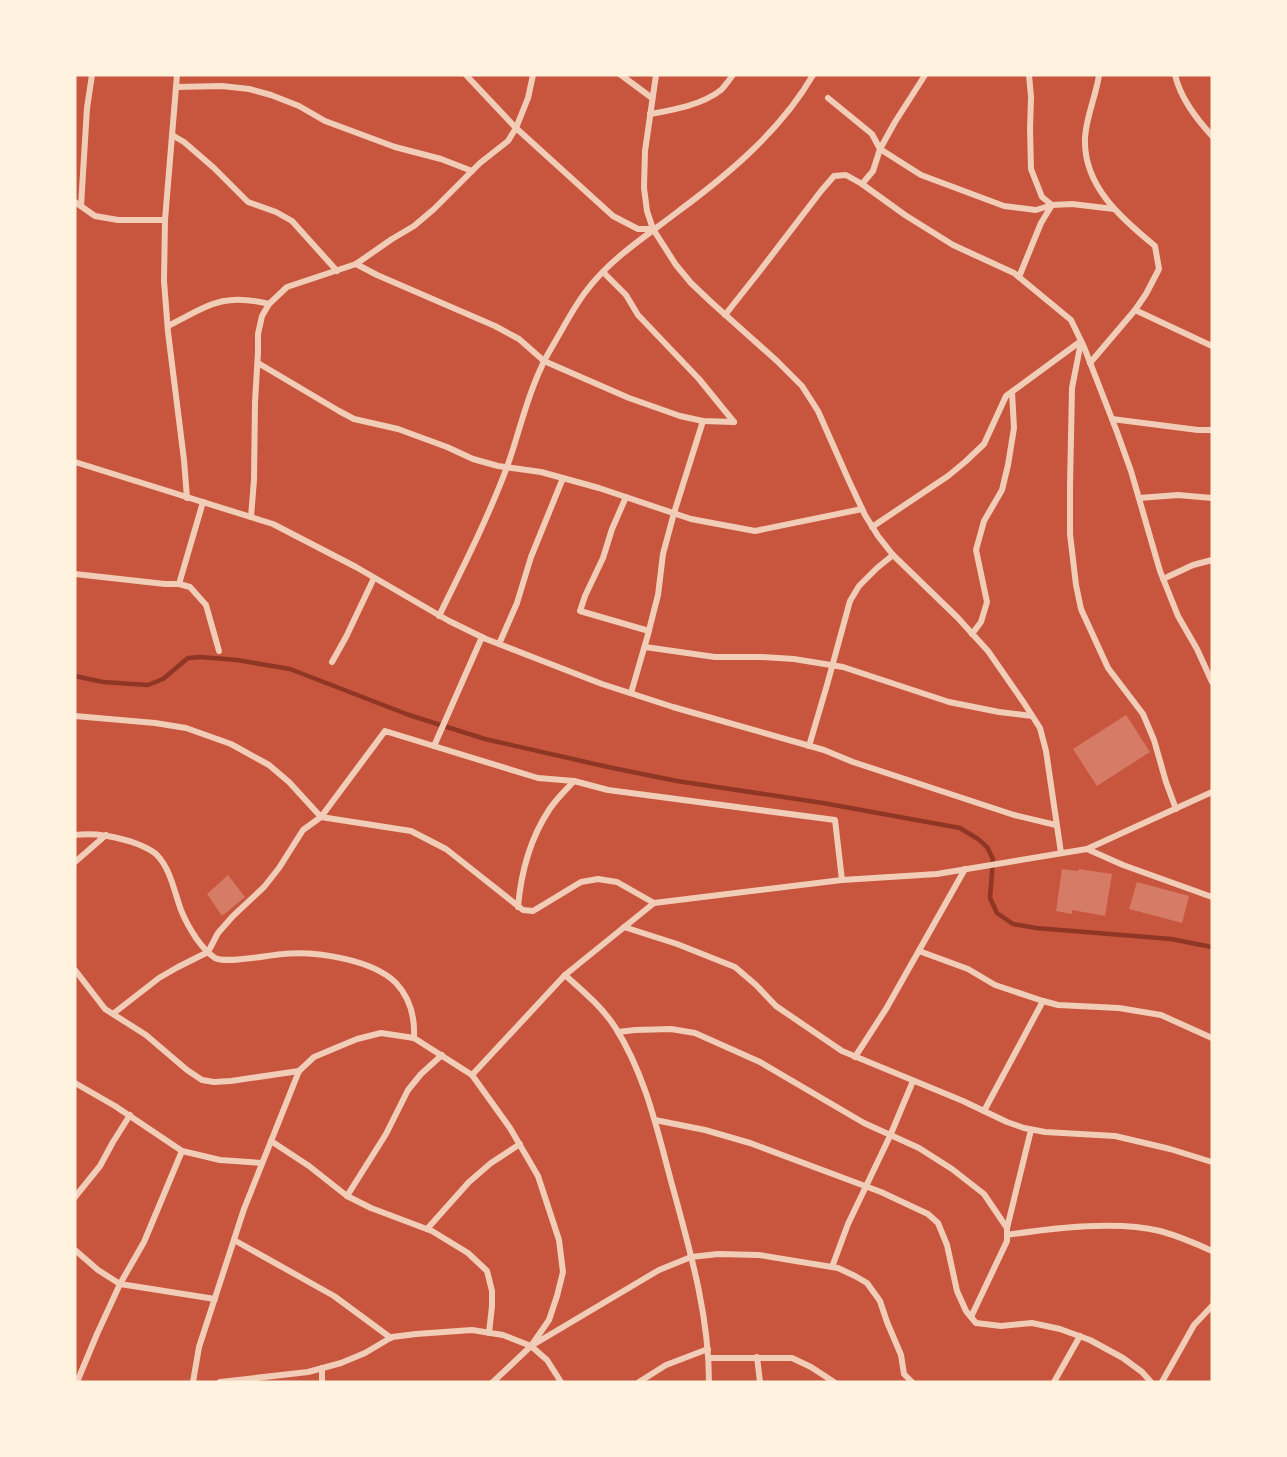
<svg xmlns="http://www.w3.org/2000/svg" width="1287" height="1457" font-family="'Times New Roman',serif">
	<rect width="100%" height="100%" fill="#c8553d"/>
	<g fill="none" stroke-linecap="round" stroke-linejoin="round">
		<path stroke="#8f3625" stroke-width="4.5" d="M75,676L103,682L148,685L163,679L188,658L200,657L237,660L290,669L409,715L485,739L608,767L677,781L823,803L960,828L978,839L987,847L993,859L990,898L997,913L1013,924L1036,928L1171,939L1212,947"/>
	</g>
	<g fill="#d67c66">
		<path d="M1126,715L1150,752L1097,786L1073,749Z"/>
		<path d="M1062,869L1078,871L1079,869L1112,874L1105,916L1072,910V914L1056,911Z"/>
		<path d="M228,875L245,897L222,916L207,894Z"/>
		<path d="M1137,882L1189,896L1182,923L1129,909Z"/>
	</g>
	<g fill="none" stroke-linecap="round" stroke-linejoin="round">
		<g stroke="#f1ccb7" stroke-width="6">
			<path d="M177,75L165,220L164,281L168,332L184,460L187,498"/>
			<path d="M466,75L516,128L613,216L638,229H652"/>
			<path d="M621,75L652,98"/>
			<path d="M656,75L645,151L644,188L647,211L653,229L676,265L691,283L711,302L777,361L802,386L818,411L849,481L865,515L878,536L893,555L957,617L988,651L1024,703L1040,728L1046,751L1061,853"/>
			<path d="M1029,75L1031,97L1030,129L1031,169L1042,197L1052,205L1072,204L1114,209"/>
			<path d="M1175,75C1181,99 1196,118 1212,136"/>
			<path d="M176,87L222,86L249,89L271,95L299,106L325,121L395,147L441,159L472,171"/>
			<path d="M828,98L872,134L880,149L921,175L1004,206L1036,210L1052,205"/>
			<path d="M650,114C673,110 702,105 721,90C725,86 729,80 733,75"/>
			<path d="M172,135L184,142L214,168L248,202L276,212L292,221L337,271"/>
			<path d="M862,184L873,171L880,149L895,122L925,75"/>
			<path d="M75,202L95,216L118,220H165"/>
			<path d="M81,206L87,108L92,75"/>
			<path d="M356,264L377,275L495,326L519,339L544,361L629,398L680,416L703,421L734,422"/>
			<path d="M603,272L626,295L638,315L699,379L734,422"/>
			<path d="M1019,277L1041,223L1052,205"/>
			<path d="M1135,310L1212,346"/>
			<path d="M725,315L759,272L821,191L834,176L846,175L862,184L905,215L953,245L1014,273L1071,320L1084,347L1117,432L1131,471L1160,571L1178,616L1197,649L1212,682"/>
			<path d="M168,326C208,306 222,292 269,304"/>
			<path d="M1081,342L1072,388L1070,486V534L1076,585L1081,609L1108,668L1143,714L1154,740L1166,782L1176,809"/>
			<path d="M258,363L339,411L354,419L398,429L447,447L473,459L498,466L541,472L599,488L691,519L755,531L862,509"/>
			<path d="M1090,363L1135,310L1146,294L1159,269L1155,246C1122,219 1083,186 1085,138C1086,117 1096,96 1099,75"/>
			<path d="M1112,419L1198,430H1212"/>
			<path d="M75,462L273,524L356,567L449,621L486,639L602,684L673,707L824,750L853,762L1014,815L1056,825"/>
			<path d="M626,497L612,529L603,558L585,596L580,611L649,631"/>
			<path d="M1139,498L1178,495L1212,498"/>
			<path d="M251,517L254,480L255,402L258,352V334L262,316L269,304L287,287L356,264L392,239L414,226L434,209L480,163L508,141L516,128L528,98L533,75"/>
			<path d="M872,527L948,476L965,462L984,444L1006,396L1081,341"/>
			<path d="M75,574L165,584H179L190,587L206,605L219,651"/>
			<path d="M1163,579L1193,565L1212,560"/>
			<path d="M179,584L203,502"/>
			<path d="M439,616C463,567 488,518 507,467C519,434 526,399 541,368C545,358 551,349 556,340C566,323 575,305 587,290C612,257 648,235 680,210C730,173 781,130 813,75"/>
			<path d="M972,634L981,622L987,602L976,550L984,521L1002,490L1008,465L1014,428L1012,392"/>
			<path d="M499,644L517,603L531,557L563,478"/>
			<path d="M645,647L715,657H761L794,659L843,667L949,702L999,712L1032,716"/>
			<path d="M332,662L346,637L374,578"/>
			<path d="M631,693L647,638L658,595L663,554L674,513L703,421"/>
			<path d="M75,716L155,723L186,728L231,744L269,765L289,782L321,817L411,831L446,849L523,910L533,911L581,882L598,879L617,882L654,903"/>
			<path d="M434,746L482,637"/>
			<path d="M809,746L827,685L850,601L859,586L877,568L893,555"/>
			<path d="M75,835C92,833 108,835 125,840C134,842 151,849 157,855C171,870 174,891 181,910C185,920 190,929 196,938C201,945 207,953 215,958C227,964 268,955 283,954C315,951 372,959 396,983C410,998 415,1018 414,1038"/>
			<path d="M1087,849L1123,865L1212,897"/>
			<path d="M75,862L106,835"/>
			<path d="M518,907C521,872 530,839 549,810C556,799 566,790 574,781"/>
			<path d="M624,927L677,944L735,967L756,985L776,1006L842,1051L963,1101L1007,1122L1024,1128L1045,1132L1115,1136L1170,1149L1212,1162"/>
			<path d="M919,951L968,969L995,985L1043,1001L1058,1005L1119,1008L1161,1015L1212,1038"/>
			<path d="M75,970L105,1009L146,1035L187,1070L202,1080L214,1082L231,1081L299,1071"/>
			<path d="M565,975C583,991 602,1007 615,1027C645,1074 657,1129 671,1181C689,1247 709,1313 709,1382"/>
			<path d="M114,1013L159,978L178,967L208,952L218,933L233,916L264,887L279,868L303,830L321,817L385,731L538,778L574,781L608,790L835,820L842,880"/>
			<path d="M618,1032L635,1030L671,1029L695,1033L760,1062L864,1123L919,1148L952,1169L984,1194L1007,1228V1241L971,1317"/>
			<path d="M855,1057L886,1009L965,869"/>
			<path d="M472,1075L565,975L654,903L842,880L937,874L1087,849L1212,792"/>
			<path d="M75,1083L115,1106L182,1151L220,1160L262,1163"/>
			<path d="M984,1111L1043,1001"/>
			<path d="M655,1120L705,1130L750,1143L881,1192L928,1214L938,1223L947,1245L957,1291L966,1311L976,1323L1001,1326L1032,1323L1060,1329L1090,1340L1123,1358L1142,1372L1151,1382"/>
			<path d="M271,1141L309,1166L347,1196L371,1208L432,1231L468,1253L487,1271L492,1291V1306L489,1333"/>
			<path d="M347,1196L386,1134L408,1090L421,1074L442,1055"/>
			<path d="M75,1197L100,1166L113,1142L130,1115"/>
			<path d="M1007,1228L1031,1130"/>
			<path d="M427,1229L469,1182L491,1163L520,1144"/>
			<path d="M1007,1235C1051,1228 1116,1220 1160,1231C1178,1236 1195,1243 1212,1251"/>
			<path d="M234,1240L334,1296L391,1338"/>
			<path d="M75,1250L98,1270L120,1284L215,1299"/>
			<path d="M832,1267L848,1224L890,1136L913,1081"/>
			<path d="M531,1346L547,1360L561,1382"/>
			<path d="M757,1357L760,1382"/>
			<path d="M709,1358H792L811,1367L834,1382"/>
			<path d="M77,1382L97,1334L120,1284L144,1242L182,1151"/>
			<path d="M193,1382L199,1347L244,1209L299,1071L314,1057L357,1039L381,1033L414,1038L472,1075L510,1128L538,1176L559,1240L563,1272L557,1296L549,1320L531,1346L493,1382"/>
			<path d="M220,1382L308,1372L341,1363L365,1353L392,1337L416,1334L472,1330L503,1335L531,1346L659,1270L691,1257L718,1254L759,1255L838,1268L855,1276L867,1283L880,1301L887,1322L901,1355L904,1374L912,1382"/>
			<path d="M322,1382V1368"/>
			<path d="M639,1382L666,1365L708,1349"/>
			<path d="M1054,1382L1080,1336"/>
			<path d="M1162,1382L1194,1325L1212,1306"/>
		</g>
	</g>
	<rect width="1287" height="1457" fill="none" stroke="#fff3e0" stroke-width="153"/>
</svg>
